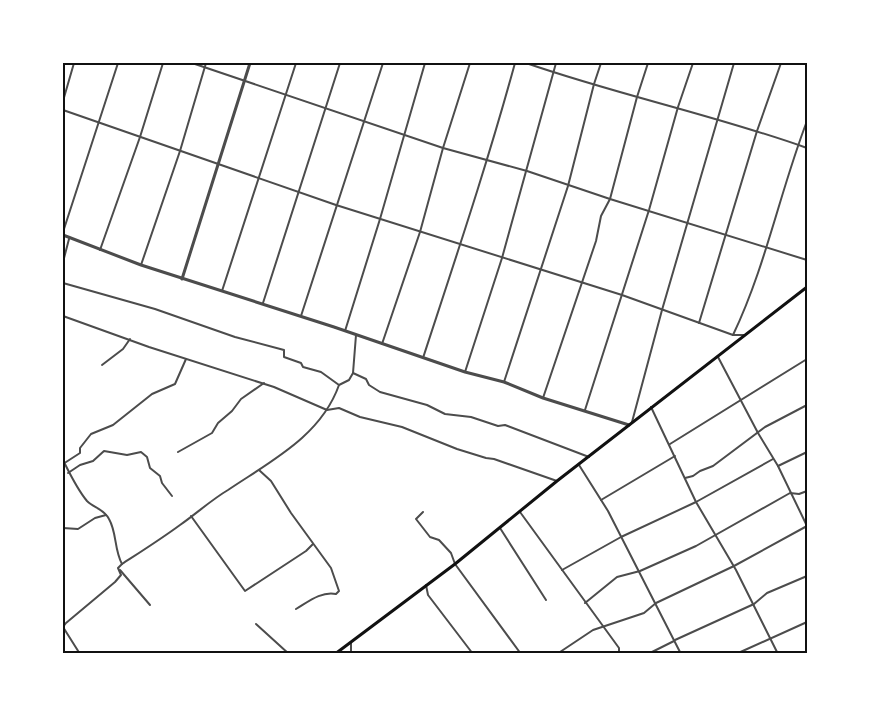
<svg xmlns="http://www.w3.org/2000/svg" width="870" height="717" font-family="'Fira Sans',sans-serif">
	<rect width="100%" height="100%" fill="#fff"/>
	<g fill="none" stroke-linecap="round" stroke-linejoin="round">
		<g stroke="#4c4c4c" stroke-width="2">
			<path d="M192,63L443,148L527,171L610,199L807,260"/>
			<path d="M526,63C618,95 715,115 807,148"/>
			<path d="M63,101L74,63"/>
			<path d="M63,110L336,205L622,295L733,335H745"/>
			<path d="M63,232L118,63"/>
			<path d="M100,250L140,137L163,63"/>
			<path d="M63,262L69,239"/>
			<path d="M141,265L180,151L206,63"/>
			<path d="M63,283L155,309L235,337L284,350V357L301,363L303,367L321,372L339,385"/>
			<path d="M222,291L296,63"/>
			<path d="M263,303L340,63"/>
			<path d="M63,316L149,347L274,387L327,410L339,408L360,417L402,427L457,449L486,458L494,459L557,481"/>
			<path d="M301,316L383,63"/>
			<path d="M699,323L757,131L781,63"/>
			<path d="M345,331L380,219L425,63"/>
			<path d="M733,335C766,266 780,191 807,121"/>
			<path d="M382,344L420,232L443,148L470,63"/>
			<path d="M718,357L758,433L778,466L807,526"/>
			<path d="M423,358C455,260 488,162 515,63"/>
			<path d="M102,365L123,349L130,339"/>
			<path d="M465,372L502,258L556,63"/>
			<path d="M353,373L366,379L369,385L380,392L427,405L445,414L471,417L498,426L505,425L589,457"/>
			<path d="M504,382L568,186L594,84L601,63"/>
			<path d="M543,398L596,241L601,216L610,199L637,97L648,63"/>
			<path d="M651,407L696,502L736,570L778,654"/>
			<path d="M585,410L649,210L678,107L693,63"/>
			<path d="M632,422L662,310L734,63"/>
			<path d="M670,444L807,359"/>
			<path d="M178,452L212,433L218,423L232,411L241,399L264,383"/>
			<path d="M63,460C70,474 77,489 87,501C94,508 104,509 109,519C117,533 114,549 122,564"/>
			<path d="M63,464L80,453V448L91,434L113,425L152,394L175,384L186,359"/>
			<path d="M579,465L608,511L681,654"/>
			<path d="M778,466L807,452"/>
			<path d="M259,470L271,481L291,513L331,568L339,591L336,594C321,591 308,602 296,609"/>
			<path d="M68,473L80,465L93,461L104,451L127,455L141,452L147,457L150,468L160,476L162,483L172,496"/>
			<path d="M685,478L693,476L700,471L713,466L765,427L807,405"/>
			<path d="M601,500L675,456"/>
			<path d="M423,512L416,519L430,537L439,540L451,553L455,564L521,654"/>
			<path d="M520,512L619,648V654"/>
			<path d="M191,516L245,591L306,551L313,544"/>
			<path d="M63,528L78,529L95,518L106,515"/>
			<path d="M500,528L546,600"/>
			<path d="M120,570L150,605"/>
			<path d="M562,570L621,537L696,502L773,459"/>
			<path d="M426,585L428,595L473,654"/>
			<path d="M585,603L617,577L640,571L696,546L790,493L799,494L807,491"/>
			<path d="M256,624L289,654"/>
			<path d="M675,640L754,604L767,593L807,576"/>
			<path d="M80,654L63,627L66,623L115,582L121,575L118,568L122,564C142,551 161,539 180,525C196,514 211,500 228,490C271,461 321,436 339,385L349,380L353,373L356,335"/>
			<path d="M351,654V642"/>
			<path d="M557,654L593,630L644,613L656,603L734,566L807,526"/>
			<path d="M648,654L674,641"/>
			<path d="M736,654L807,622"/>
		</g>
		<g stroke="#4c4c4c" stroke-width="3">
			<path d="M63,235L141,265L334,327L465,372L504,382L543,398L629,425"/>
			<path d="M182,279L250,63"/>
		</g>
		<path stroke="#111" stroke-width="3" d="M335,654L455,564L557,481L807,287"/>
	</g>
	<rect width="870" height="717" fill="none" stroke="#ffffff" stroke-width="129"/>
	<rect x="64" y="64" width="742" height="588" fill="none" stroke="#111" stroke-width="2"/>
</svg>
